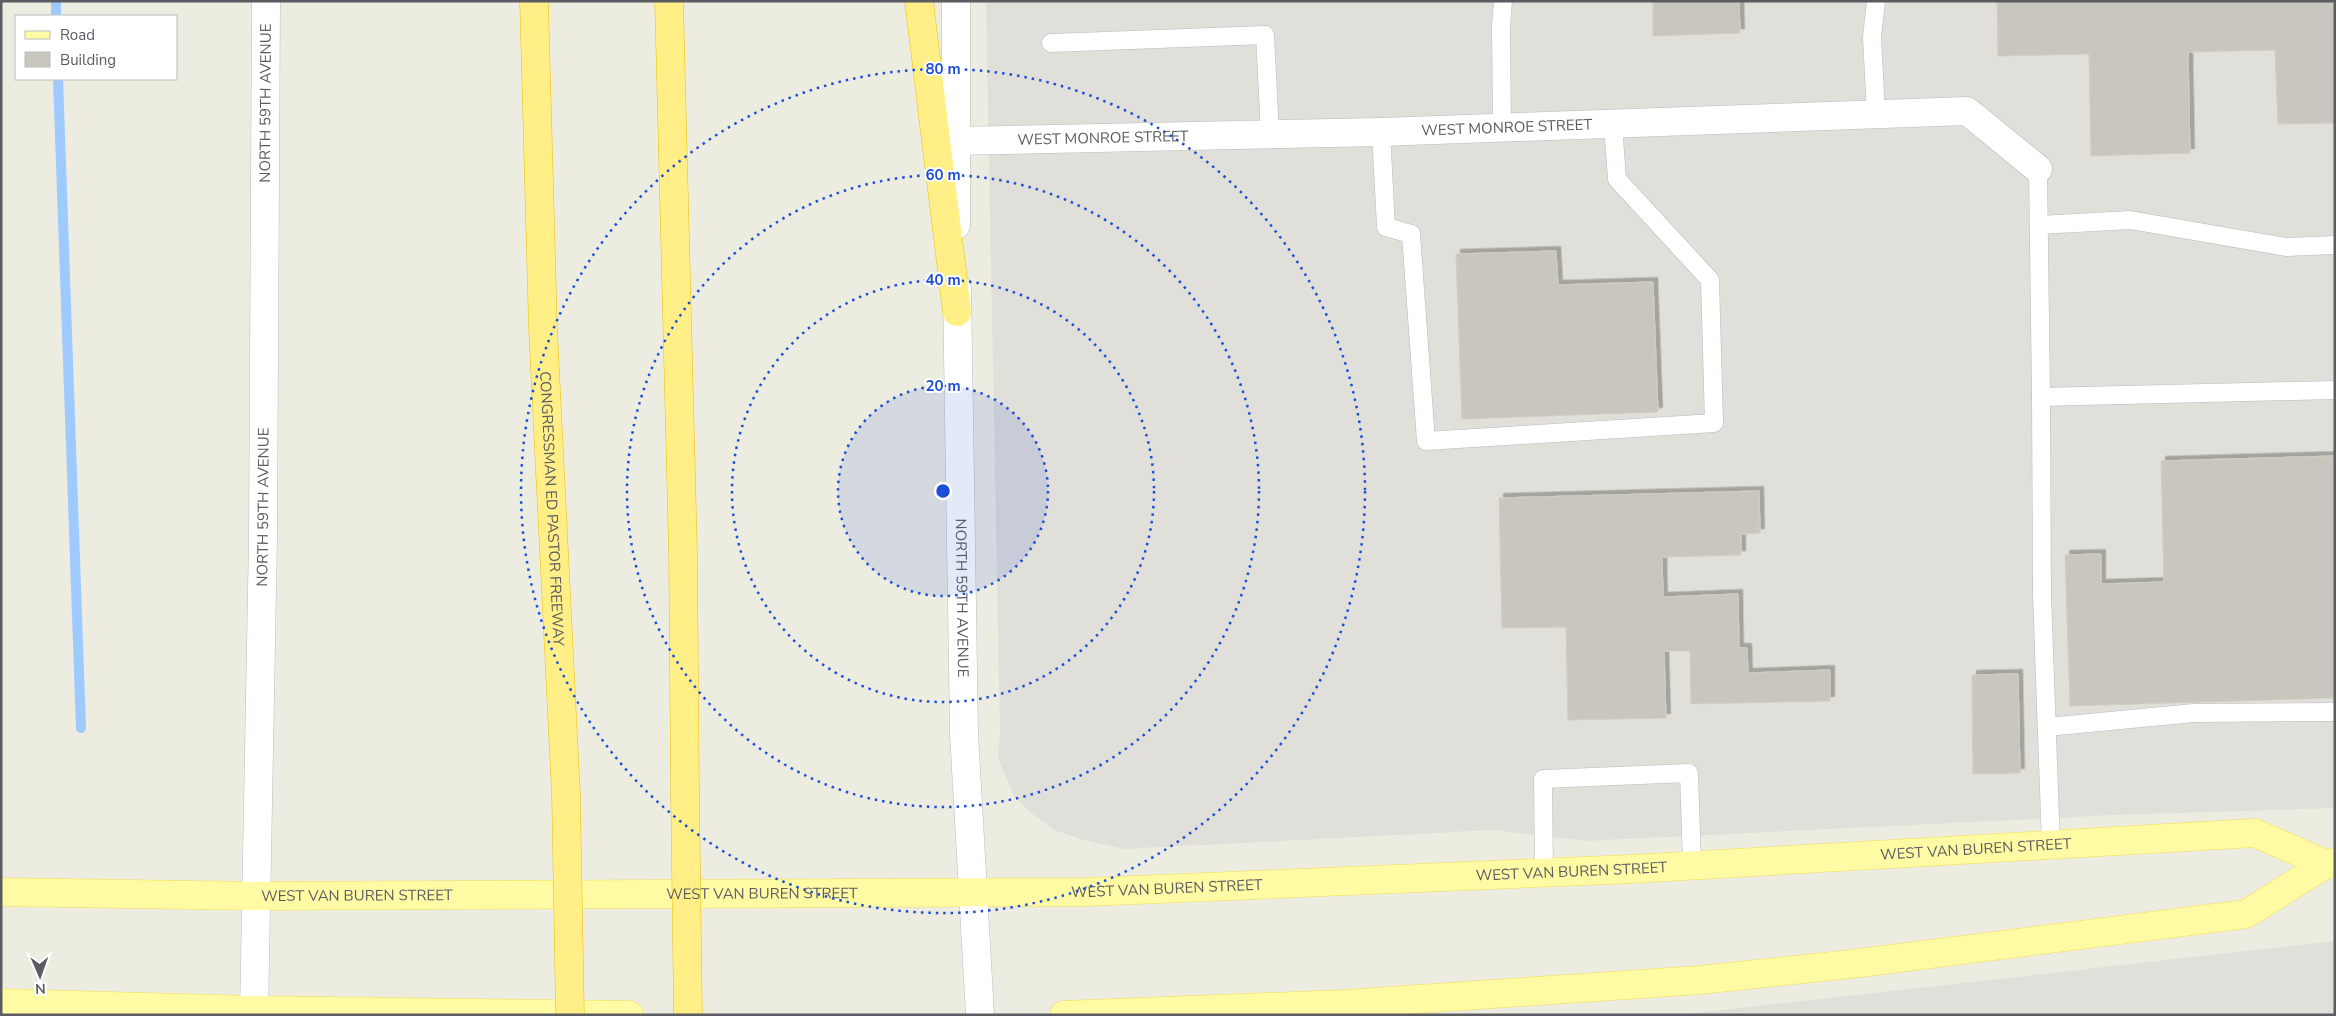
<svg xmlns="http://www.w3.org/2000/svg" width="2336" height="1016" font-family="'Nunito Sans',sans-serif">
	<defs>
		<filter id="shadow"><feDropShadow dx="4.5" dy="-4.5" stdDeviation="0" flood-color="#0004"/></filter>
	</defs>
	<rect width="100%" height="100%" fill="#edece1"/>
	<g fill="#e0dfd9">
		<path d="M986,1H2335V808L2114,815L1585,841L1494,830L1124,849L1083,840L1054,830L1030,812L1014,796L998,759L1000,732Z"/>
		<path d="M2335,941V1015H1679Z"/>
	</g>
	<g fill="none" stroke-linecap="round" stroke-linejoin="round">
		<g stroke="#9fcaff" stroke-width="10">
			<path d="M56,1V16"/>
			<path d="M58,79L81,728"/>
		</g>
	</g>
	<g fill="#c8c6be" stroke="#d2cebf" filter="url(#shadow)">
		<path d="M1653,1H1739L1740,33L1653,36Z"/>
		<path d="M1997,1H2335V123L2278,124L2275,50L2188,52L2190,153L2091,156L2089,54L1998,56Z"/>
		<path d="M1556,251L1558,285L1653,282L1658,412L1462,419L1456,254Z"/>
		<path d="M2335,456V698L2070,706L2065,555L2101,554V584L2164,582L2161,461Z"/>
		<path d="M1759,491L1760,533L1741,534V555L1662,557L1663,597L1738,594L1739,648H1747L1748,673L1830,670V701L1691,704L1690,651H1664L1666,718L1568,720L1566,627L1502,628L1499,498Z"/>
		<path d="M2018,674L2020,773L1973,774L1972,675Z"/>
	</g>
	<g fill="none" stroke-linecap="round" stroke-linejoin="round">
		<g stroke="#b9bac0" stroke-width="19">
			<g id="lane">
				<path d="M1876,1L1872,37L1876,114"/>
				<path d="M1051,43L1265,35L1270,134"/>
				<path d="M1502,128L1501,26L1503,1"/>
				<path d="M1381,132L1386,227L1411,234L1426,441L1714,423L1710,280L1617,179L1613,124"/>
				<path d="M2038,169L2041,397L2335,390"/>
				<path d="M2039,225L2130,220L2286,247L2335,245"/>
				<path d="M2041,397L2042,595L2051,845"/>
				<path d="M2047,727L2194,713L2335,712"/>
				<path d="M1544,872L1543,779L1689,773L1692,865"/>
			</g>
		</g>
		<g stroke="#b9bac0" stroke-width="29">
			<g id="street">
				<path id="s1" d="M955,141L1381,132L1967,111L2038,169"/>
			</g>
		</g>
		<g stroke="#babcc3" stroke-width="29">
			<g id="secondary">
				<path d="M956,225V1"/>
				<path id="s2" d="M957,288L964,733L980,1015"/>
				<path id="s3" d="M254,1015L263,538L266,1"/>
			</g>
		</g>
		<g stroke="#f5db53" stroke-width="29">
			<g id="primary">
				<path id="s4" d="M1,892L255,896L1087,892L1632,869L2255,833L2326,864L2335,863"/>
				<path d="M1,1003L253,1010L629,1015"/>
				<path d="M1064,1015L1345,1004L1700,980L1851,964L2246,914L2326,864"/>
			</g>
		</g>
		<g stroke="#eec000" stroke-width="29">
			<g id="highway">
				<path id="s5" d="M534,1L543,329L566,795"/>
				<path d="M669,1L683,552L685,792"/>
				<path d="M919,1L957,312"/>
			</g>
		</g>
		<use href="#lane" stroke="#fff" stroke-width="18"/>
		<use href="#street" stroke="#fff" stroke-width="28"/>
		<use href="#secondary" stroke="#fff" stroke-width="28"/>
		<use href="#primary" stroke="#fffba4" stroke-width="28"/>
		<use href="#highway" stroke="#ffef86" stroke-width="28"/>
		<g stroke="#eec000" stroke-width="29" stroke-linecap="butt">
			<g id="highway-bridge">
				<path d="M685,792L688,1015"/>
				<path d="M566,795L570,1015"/>
			</g>
		</g>
		<use href="#highway-bridge" stroke="#ffef86" stroke-width="28"/>
	</g>
	<circle cx="943" cy="491" r="105" fill="#1d4ed8" fill-opacity=".12"/>
	<g fill="none" stroke="#1d4ed8" stroke-width="2.5" stroke-dasharray="2.5 5">
		<circle cx="943" cy="491" r="105"/>
		<circle cx="943" cy="491" r="211"/>
		<circle cx="943" cy="491" r="316"/>
		<circle cx="943" cy="491" r="422"/>
	</g>
	<g text-anchor="middle" dominant-baseline="central" stroke-width="4" stroke-linejoin="round" paint-order="stroke">
		<g font-size="15" fill="#5a5c62" stroke="#fff">
			<text stroke="none"><textPath href="#s3" startOffset="912">NORTH 59TH AVENUE</textPath></text>
			<text stroke="none"><textPath href="#s1" startOffset="552">WEST MONROE STREET</textPath></text>
			<text stroke="none"><textPath href="#s1" startOffset="148">WEST MONROE STREET</textPath></text>
			<text stroke="none"><textPath href="#s3" startOffset="508">NORTH 59TH AVENUE</textPath></text>
			<text stroke="none"><textPath href="#s5" startOffset="508">CONGRESSMAN ED PASTOR FREEWAY</textPath></text>
			<text stroke="none"><textPath href="#s2" startOffset="310">NORTH 59TH AVENUE</textPath></text>
			<text stroke="none"><textPath href="#s4" startOffset="1976">WEST VAN BUREN STREET</textPath></text>
			<text stroke="none"><textPath href="#s4" startOffset="1571">WEST VAN BUREN STREET</textPath></text>
			<text stroke="none"><textPath href="#s4" startOffset="1166">WEST VAN BUREN STREET</textPath></text>
			<text stroke="none"><textPath href="#s4" startOffset="761">WEST VAN BUREN STREET</textPath></text>
			<text stroke="none"><textPath href="#s4" startOffset="356">WEST VAN BUREN STREET</textPath></text>
		</g>
	</g>
	<circle cx="943" cy="491" r="8" fill="#1d4ed8" stroke="#fff" stroke-width="2.5"/>
	<g font-size="15" text-anchor="middle" font-weight="bold" fill="#1d4ed8" stroke="#fff" stroke-width="4" stroke-linejoin="round" paint-order="stroke">
		<text x="943" y="74">80 m</text>
		<text x="943" y="180">60 m</text>
		<text x="943" y="285">40 m</text>
		<text x="943" y="391">20 m</text>
	</g>
	<rect width="2336" height="1016" fill="none" stroke="#5a5c62" stroke-width="5"/>
	<rect x="15" y="15" width="162" height="65" fill="#ffffff" stroke="#bdbec0"/>
	<rect x="25" y="31" width="25" height="8" fill="#fffba4" stroke="#bdbec0"/>
	<text x="60" y="40" font-size="15" fill="#5a5c62">Road</text>
	<rect x="25" y="52" width="25" height="15" fill="#c8c6be" stroke="#bdbec0"/>
	<text x="60" y="65" font-size="15" fill="#5a5c62">Building</text>
	<g transform="translate(40 976) rotate(178)" stroke="#ffffff" stroke-width="4" paint-order="stroke">
	<path d="M0-4L9 19L0 12L-9 19Z" fill="#5a5c62"/>
	<text y="-8" font-size="14" font-weight="bold" text-anchor="middle" fill="#5a5c62">N</text>
	</g>
</svg>
